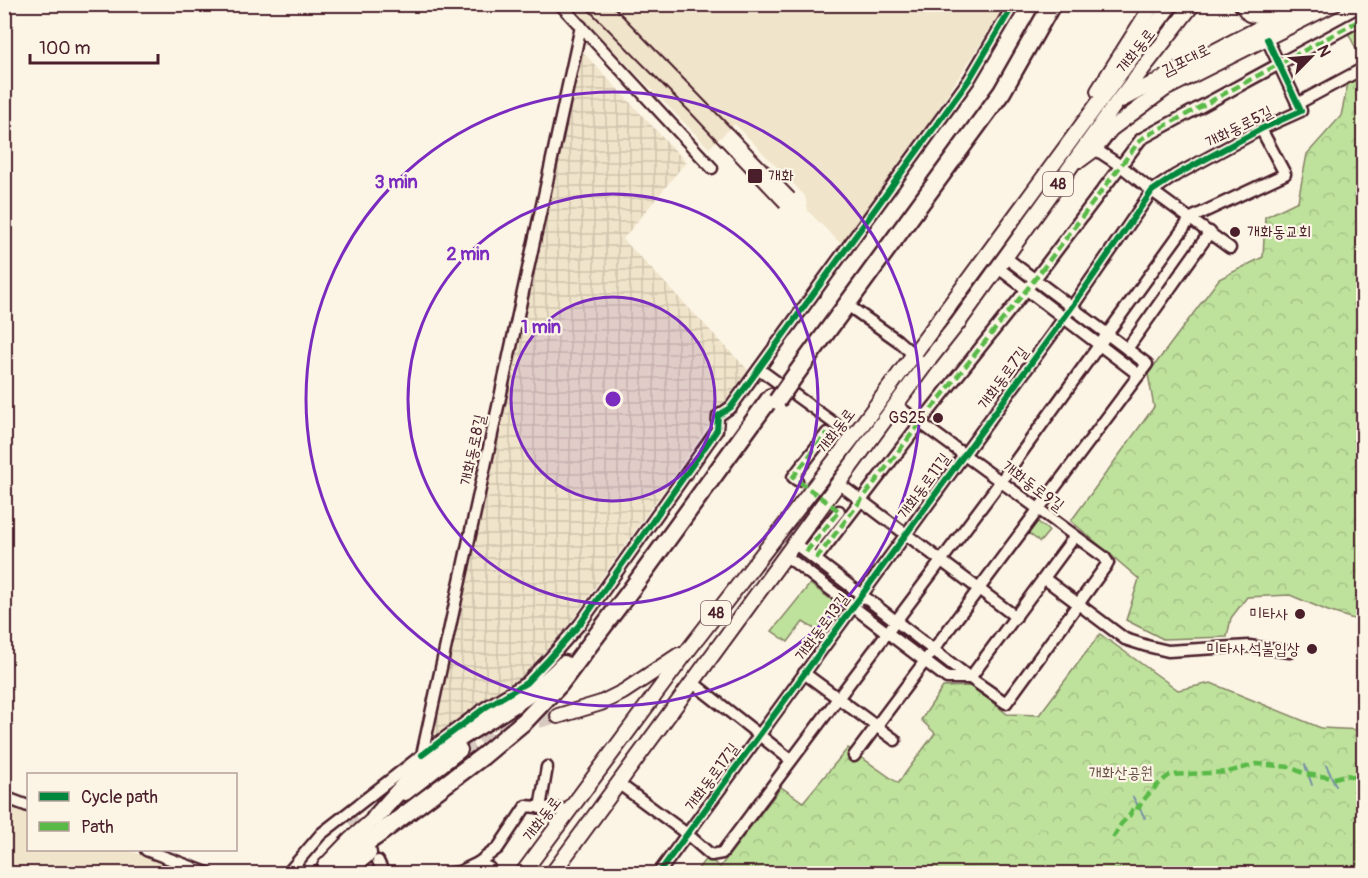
<svg xmlns="http://www.w3.org/2000/svg" width="1368" height="878" font-family="Pangolin,'Poor Story',sans-serif">
	<defs>
		<pattern id="industrial-grid" width="8" height="8" patternUnits="userSpaceOnUse" patternTransform="scale(1.5)"><rect width="8" height="8" fill="#f0e4ca"/><path d="M0 4h8M4 0v8" fill="none" stroke="#cfc3ae"/></pattern>
		<pattern id="forest-crowns" width="20" height="18" patternUnits="userSpaceOnUse" patternTransform="scale(1.5)"><rect width="20" height="18" fill="#bee29c"/><path d="M2 6a3 3 0 1 1 6 0M12 15a3 3 0 1 1 6 0" fill="none" stroke="#a5c187"/></pattern>
	</defs>
	<rect width="100%" height="100%" fill="#fcf5e5"/>
	<filter id="ink" filterUnits="userSpaceOnUse"><feTurbulence type="fractalNoise" baseFrequency=".0167" numOctaves="2"/><feDisplacementMap in="SourceGraphic" scale="12" xChannelSelector="R" yChannelSelector="G"/><feConvolveMatrix kernelMatrix="1 2 1 2 8 2 1 2 1" color-interpolation-filters="sRGB"/></filter>
	<g filter="url(#ink)">
		<g fill="#f0e4ca">
			<path d="M569,5H1006L922,133L842,245L808,211L805,196L735,124L709,148Z"/>
			<path d="M4,804L28,813V850H128L193,873H5Z"/>
		</g>
		<path fill="url(#industrial-grid)" d="M582,51L686,162L623,239L748,370L568,626L519,680L464,715L431,743Z"/>
		<g fill="url(#forest-crowns)" stroke="#848064" stroke-width="1.5">
			<path d="M1363,75V622L1328,611L1290,595L1247,597L1231,618L1227,637L1163,639L1126,620L1139,579L1071,521L1154,407L1148,374L1219,279L1263,257L1265,217L1298,201L1307,154L1341,116L1348,83Z"/>
			<path d="M1100,634L1178,690L1211,683L1321,728L1363,730V873L694,874L707,857L720,867L781,787L803,802L848,748L898,783L935,733L921,720L943,687L972,686L1007,714L1039,715Z"/>
		</g>
		<g fill="#bee29c" stroke="#848064" stroke-width="1.5">
			<path d="M1363,19V62L1346,29Z"/>
			<path d="M1037,521L1049,531L1040,542L1027,532Z"/>
			<path d="M810,584L841,607L821,633L803,622L788,642L772,631Z"/>
		</g>
		<g fill="none" stroke-linecap="round" stroke-linejoin="round">
			<g stroke="#7790a5" stroke-width="2">
				<path d="M1305,765L1312,785"/>
				<path d="M1326,765L1336,786"/>
				<path d="M1133,797L1145,818"/>
			</g>
			<g stroke="#d8cac0" stroke-width="10" stroke-dasharray="10 5" stroke-linecap="butt">
				<path d="M797,480L839,511"/>
				<path d="M352,819L364,837"/>
			</g>
			<path stroke="#d8cac0" stroke-width="14" stroke-dasharray="14 7" stroke-linecap="butt" d="M460,750L500,731L558,716"/>
			<g stroke="#4a1f2b" stroke-width="15">
				<g id="minor">
					<path d="M560,4L712,168"/>
					<path d="M1297,104L1364,68"/>
					<path d="M1095,149L1121,166L1152,191L1230,248"/>
					<path d="M997,267L1139,375"/>
					<path d="M853,309L897,340L925,365"/>
					<path d="M1127,349L1210,232"/>
					<path d="M759,369L853,437"/>
					<path d="M797,480L793,477L827,433"/>
					<path d="M838,483L1016,617"/>
					<path d="M794,543L970,678L1006,703L1108,563L1104,557L896,405"/>
					<path d="M806,552L839,511"/>
					<path d="M785,555L947,678H970"/>
					<path d="M816,559L921,422L1035,279L1141,139L1364,18"/>
					<path d="M1045,579L1125,639L1147,646L1168,651L1249,646L1290,652"/>
					<path d="M804,673L895,740"/>
					<path d="M970,678L1075,536"/>
					<path d="M692,682L791,760"/>
					<path d="M422,755L486,707L526,683L549,659L580,624L717,430L718,416L731,407L969,80L1014,4"/>
					<path d="M854,756L1147,364L1005,257"/>
					<path d="M618,783L687,834L711,855L722,853L1001,481L1191,218L1285,174L1261,129"/>
					<path d="M4,797L28,806"/>
					<path d="M540,808L547,767"/>
					<path d="M146,850L210,874"/>
					<path d="M378,861L384,874"/>
					<path d="M478,863L498,848L526,806L570,810"/>
					<path d="M287,874L321,834L422,755L581,26"/>
					<path d="M446,874L459,872L478,863L489,868L487,874"/>
					<path d="M658,874L1072,307L1152,191L1176,175L1261,129L1301,111L1267,39"/>
				</g>
			</g>
			<g stroke="#4a1f2b" stroke-width="18">
				<g id="major">
					<path d="M1241,4L1249,14L1273,20"/>
					<path d="M1098,91L1153,4"/>
					<path d="M1121,100L1306,4"/>
					<path d="M1080,160L1095,149L1111,129L1165,89L1334,4"/>
					<path d="M558,716L601,703L623,692L679,655"/>
					<path d="M405,793L460,750"/>
					<path d="M325,866L350,840L383,811"/>
					<path d="M522,874L689,649L853,437L1171,4"/>
					<path d="M552,874L925,365L958,323L1117,102L1193,4"/>
				</g>
			</g>
			<g stroke="#4a1f2b" stroke-width="21">
				<g id="highway">
					<path d="M796,374L1002,92L1052,4"/>
					<path d="M375,818C396,794 415,771 440,752C482,720 526,704 564,664"/>
					<path d="M321,874L375,837L483,756L526,720L560,684L636,583L771,397"/>
					<path d="M343,874L368,853"/>
				</g>
			</g>
			<use href="#minor" stroke="#fcf5e5" stroke-width="10"/>
			<use href="#major" stroke="#fcf5e5" stroke-width="14"/>
			<use href="#highway" stroke="#fcf5e5" stroke-width="16"/>
			<g stroke="#4a1f2b" stroke-width="2">
				<path d="M583,4L689,111L780,207"/>
				<path d="M611,4L794,193"/>
			</g>
			<g stroke="#4a1f2b" stroke-width="21" stroke-linecap="butt">
				<path id="highway-bridge" d="M777,401L796,374"/>
			</g>
			<use href="#highway-bridge" stroke="#fcf5e5" stroke-width="16"/>
			<g stroke="#58b947" stroke-width="4.5" stroke-dasharray="9 4.5" stroke-linecap="butt">
				<path d="M806,552L839,511L793,477L827,433"/>
				<path d="M816,559L921,422L1035,279L1141,139L1364,18"/>
				<path d="M1113,838L1121,824L1130,815L1134,806L1139,808C1141,800 1161,781 1170,775L1228,772L1257,764L1290,767L1305,774L1334,778L1347,775L1364,780"/>
			</g>
			<g stroke="#fcf5e5" stroke-width="10">
				<g id="cycleway">
					<path d="M422,755L486,707L526,683L549,659L580,624L717,430L718,416L731,407L969,80L1014,4"/>
					<path d="M658,874L1072,307L1152,191L1176,175L1261,129L1301,111L1267,39"/>
				</g>
			</g>
			<use href="#cycleway" stroke="#00873e" stroke-width="6"/>
		</g>
	</g>
	<circle cx="613" cy="399" r="102" fill="#7b2cbf" fill-opacity=".12"/>
	<g fill="none" stroke="#7b2cbf" stroke-width="3">
		<circle cx="613" cy="399" r="102"/>
		<circle cx="613" cy="399" r="205"/>
		<circle cx="613" cy="399" r="307"/>
	</g>
	<g fill="#4a1f2b" stroke="#fcf5e5" stroke-width="2">
		<rect x="747" y="168" width="16" height="16" rx="3"/>
		<circle cx="1235" cy="232" r="6"/>
		<circle cx="938" cy="418" r="6"/>
		<circle cx="1300" cy="614" r="6"/>
		<circle cx="1312" cy="649" r="6"/>
	</g>
	<g text-anchor="middle" dominant-baseline="central" stroke-width="4.5" stroke-linejoin="round" paint-order="stroke">
		<g fill="#fcf5e5" stroke="#7f5f63" stroke-width="1.5">
			<rect x="1043" y="172" width="30" height="24" rx="4.5"/>
			<rect x="701" y="601" width="30" height="24" rx="4.5"/>
		</g>
		<g font-size="15" font-weight="bold" fill="#4a1f2b">
			<text x="1058" y="184">48</text>
			<text x="716" y="613">48</text>
		</g>
		<g font-size="16" fill="#4a1f2b" stroke="#fcf5e5">
			<text transform="translate(1136 51) rotate(-52)">개화동로</text>
			<text transform="translate(1186 60) rotate(-27)">김포대로</text>
			<text transform="translate(1239 127) rotate(-27)">개화동로5길</text>
			<text transform="translate(1003 378) rotate(-54)">개화동로7길</text>
			<text transform="translate(836 431) rotate(-53)">개화동로</text>
			<text transform="translate(473 450) rotate(-78)">개화동로8길</text>
			<text transform="translate(924 486) rotate(-54)">개화동로11길</text>
			<text transform="translate(1033 486) rotate(37)">개화동로9길</text>
			<text transform="translate(822 627) rotate(-54)">개화동로13길</text>
			<text transform="translate(712 777) rotate(-54)">개화동로17길</text>
			<text transform="translate(542 819) rotate(-53)">개화동로</text>
		</g>
		<g font-size="16" fill="#4a1f2b" stroke="#fcf5e5" text-anchor="end">
			<text x="768" y="176" text-anchor="start">개화</text>
			<text x="1247" y="232" text-anchor="start">개화동교회</text>
			<text x="926" y="418">GS25</text>
			<text x="1288" y="614">미타사</text>
			<text x="1300" y="649">미타사 석불입상</text>
		</g>
		<g font-size="16" fill="#675047" stroke="#fcf5e5">
			<text x="1121" y="773">개화산공원</text>
		</g>
	</g>
	<circle cx="613" cy="399" r="9" fill="#7b2cbf" stroke="#fcf5e5" stroke-width="3"/>
	<g font-size="18" text-anchor="middle" font-weight="bold" fill="#7b2cbf" stroke="#fcf5e5" stroke-width="4.5" stroke-linejoin="round" paint-order="stroke">
		<text x="396" y="188">3 min</text>
		<text x="468" y="260">2 min</text>
		<text x="541" y="333">1 min</text>
	</g>
	<rect width="1368" height="878" fill="none" stroke="#fcf5e5" stroke-width="24"/>
	<rect x="12" y="12" width="1344" height="854" fill="none" stroke="#4a1f2b" stroke-width="2" filter="url(#ink)"/>
	<rect x="27" y="773" width="210" height="78" fill="#fcf5e5" stroke="#b59f9b" stroke-width="1.5"/>
	<rect x="39" y="792" width="30" height="9" fill="#00873e" stroke="#b59f9b" stroke-width="1.5"/>
	<text x="81" y="803" font-size="18" fill="#4a1f2b">Cycle path</text>
	<rect x="39" y="822" width="30" height="9" fill="#58b947" stroke="#b59f9b" stroke-width="1.5"/>
	<text x="81" y="833" font-size="18" fill="#4a1f2b">Path</text>
	<g transform="translate(1311 57) rotate(65)" stroke="#fcf5e5" stroke-width="4.5" paint-order="stroke">
	<path d="M0-4.5L10 22L0 15L-10 22Z" fill="#4a1f2b"/>
	<text y="-9" font-size="16" font-weight="bold" text-anchor="middle" fill="#4a1f2b">N</text>
	</g>
	<path d="M30 54v9h128v-9" fill="none" stroke="#4a1f2b" stroke-width="3"/>
	<text x="39" y="54" font-size="18" fill="#4a1f2b" stroke="#fcf5e5" stroke-width="4.5" paint-order="stroke">100 m</text>
</svg>
